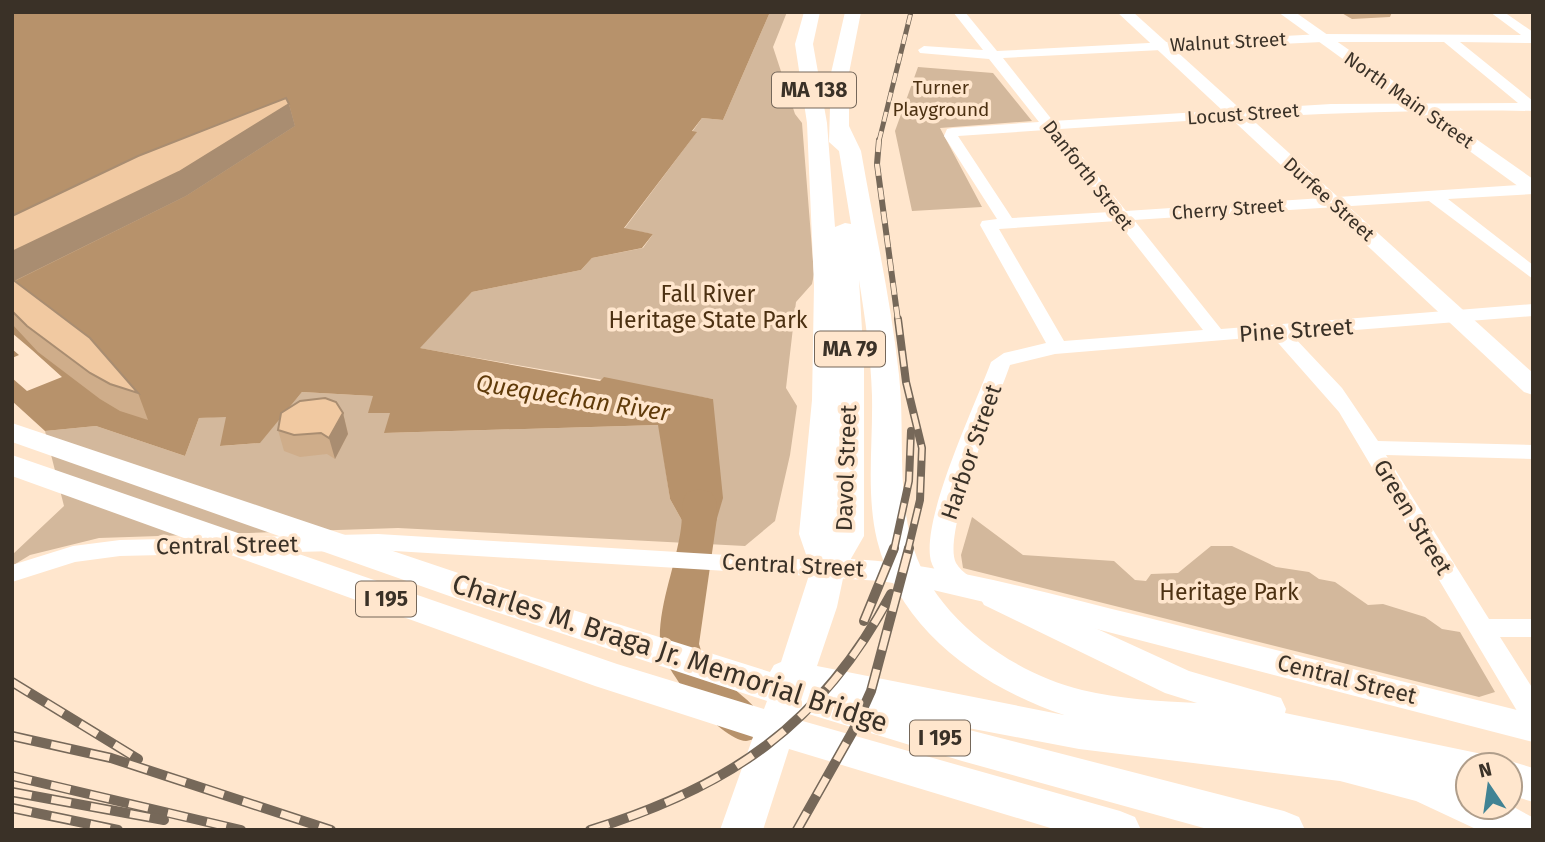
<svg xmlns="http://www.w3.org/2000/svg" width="1545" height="842" font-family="'Fira Sans',sans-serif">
	<rect width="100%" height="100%" fill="#ffe6cd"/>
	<g fill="#d3b89c">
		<path d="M770,12H787L773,47L795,114L802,123L814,274L812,284L796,302L786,388L797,406L790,455L775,521L745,546L398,528L99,538L30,555L12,566V555L64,506L45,431L96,426L185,456L199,418L227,416L221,446L259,443L302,392L373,396L391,413L385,433L659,425L670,499L689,533L713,399L419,348L472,292L581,270L592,258L643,248L653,234L624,229L696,133L692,132L702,118L723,120Z"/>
		<path d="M918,67L993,73L1032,121L940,128L982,207L912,211L895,131Z"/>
		<path d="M972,517L1023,555L1114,561L1135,580L1146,581L1151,574L1178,573L1211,546H1232L1276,567L1309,572L1319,579L1335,582L1368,605L1383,604L1425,617L1442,629L1460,632L1495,692L1479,697L963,568L961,555Z"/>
	</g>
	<path fill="#b7926b" d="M12,12H770L723,120L702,118L692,131L697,132L624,228L653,234L642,248L592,258L581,270L472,292L420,348L600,381L604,377L713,399L723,498L710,542L689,541V533L670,499L658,425L384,433L390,413H368L373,396L302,392L260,443L220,446L226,417L199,418L185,456L96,426L45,431L12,401Z"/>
	<path fill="#ffe6cd" d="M12,333L32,350L62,377L27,391L12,378V358L19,355L12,349Z"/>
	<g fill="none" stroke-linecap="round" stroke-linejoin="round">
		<path fill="#b7926b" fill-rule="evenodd" d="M699,489L711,492L716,500L717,518L699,644C708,680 751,693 767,724L761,736C757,737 750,741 746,741C720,740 662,669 660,644C658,605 676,566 681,528C683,515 680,503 687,492Z"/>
		<g fill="#fff" fill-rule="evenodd">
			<path d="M953,12H965L997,51L1322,34L1521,35L1490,12H1504L1533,32V43L1460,42L1533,101V111C1375,108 1218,119 1060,129L1126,211L1533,184V194L1448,199L1533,265V279L1429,201L1134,220L1221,329L1533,304V316L1292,335L1342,388L1378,441L1533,445V459L1386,455L1489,619H1533V637H1500L1533,689V724L1523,721L1339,412L1272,336L1055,354L1010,365C998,400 941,534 956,563C962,574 976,578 982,589L979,595C967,599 960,595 950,587C941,579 931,568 930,556C925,510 974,408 991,362L1004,353L1046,343L980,225L982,221L997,219L944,136L947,129L952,128L1039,122L989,59L920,53L918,50L924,46L983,50ZM1322,42H1444L1518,103L1331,104L1053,121L1003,58ZM1046,130L1110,212L1012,218L958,136ZM1117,221L1203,330L1064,341L999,229Z"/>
			<path d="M378,534L828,561L837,563L840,569L837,575L828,577L378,550L120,556L75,562L12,582V565L73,546L120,540Z"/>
		</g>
		<g fill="#fff" fill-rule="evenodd">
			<path d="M1117,12H1133L1533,373V395L1524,392Z"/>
			<path d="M1278,12H1295L1533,179V194L1526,192Z"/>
			<path d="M828,558C934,560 1038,591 1141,616C1271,649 1402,681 1533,714V742L1081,625L933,590L881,581L817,577L813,569L817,561Z"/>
		</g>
		<g fill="#fff" fill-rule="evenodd">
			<path d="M804,12H820L813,44L827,123L835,227L845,223L851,224L839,151L829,142L831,73L845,12H861L849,73V126L861,151C874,226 891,300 899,375C905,429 897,486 911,539C929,614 1009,672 1082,690C1119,699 1159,701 1197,703L1165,693L984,605L979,596L984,587L997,583L1189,671L1281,698L1286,709L1285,713L1482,754L1488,765H1468V783L1453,779L1468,785V807L1510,805L1532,817L1533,830H1478L1416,801L1340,781L1079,749L942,723L1284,811L1299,817L1305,830H1211L962,761L802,712L799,720L1120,811L1135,817L1141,830H1057L789,749L763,830H720L753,737L595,686L12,476V455L617,664L764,709L767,701L472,604L12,442V423L497,586L770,672L774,665L781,662L811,569L799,534L812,400L814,285L807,123L795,44ZM859,280C865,318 871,357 872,396C873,444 866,494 877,540C899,630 981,687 1064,715L817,666L837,607L845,569L864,536V363Z"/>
			<path d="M1510,761L1533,768V802L1510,795V765H1498Z"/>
		</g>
		<g stroke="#766859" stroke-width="5">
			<path id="rail-far3" d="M879,141L911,12"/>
		</g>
		<g stroke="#766859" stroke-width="6">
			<path id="rail-far2" d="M879,140L877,164L898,321"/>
		</g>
		<g stroke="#766859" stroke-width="8">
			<g id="rail-far1">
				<path d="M898,319L906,382L922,448L920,500L908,550"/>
				<path d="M894,550L909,481L911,431"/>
			</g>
		</g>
		<g stroke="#766859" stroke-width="10">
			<g id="rail">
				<path d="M864,621L894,548"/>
				<path d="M12,682L138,759"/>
				<path d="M12,736L111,758L331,830"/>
				<path d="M12,776L241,830"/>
				<path d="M12,792L164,820"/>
				<path d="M12,808L118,830"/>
				<path d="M590,830C730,787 821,725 891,594"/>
				<path d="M797,830L853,731L871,691L909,548"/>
			</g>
		</g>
		<use href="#rail-far3" stroke="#ffe6cd" stroke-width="3.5" stroke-dasharray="10" stroke-linecap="butt"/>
		<use href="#rail-far2" stroke="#ffe6cd" stroke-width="4.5" stroke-dasharray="12" stroke-linecap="butt"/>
		<use href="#rail-far1" stroke="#ffe6cd" stroke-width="5" stroke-dasharray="16" stroke-linecap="butt"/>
		<use href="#rail" stroke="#ffe6cd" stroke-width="7" stroke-dasharray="20" stroke-linecap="butt"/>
	</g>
	<g fill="#cfad8a">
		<path d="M1340,12H1392L1390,17L1352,19Z"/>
		<path d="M289,104L295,126L186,196L15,281L138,393L148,420L120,411L100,399L38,352L12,324V216Z"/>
		<path d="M343,413L348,434L335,459L327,454L300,457L284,451L278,430Z"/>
	</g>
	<g fill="#a98d71">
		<path d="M289,104L295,126L186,196L12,282V252Z"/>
		<path d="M343,413L348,434L335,459L329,438Z"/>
	</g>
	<g fill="#f1c9a1" stroke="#a98d71" stroke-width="2">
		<path d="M286,98L289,104L179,172L12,252V216L138,156Z"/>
		<path d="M12,279L90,338L138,393L110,384L90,373L27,326L12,311Z"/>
		<path d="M325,398L336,402L343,413L329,438L321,433L294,435L278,430L281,413L300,401Z"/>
	</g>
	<g text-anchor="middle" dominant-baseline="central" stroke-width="7" stroke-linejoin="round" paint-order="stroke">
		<g font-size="19" fill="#3a3127" stroke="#ffe6cd">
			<text transform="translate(1228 42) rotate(-3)">Walnut Street</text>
			<text transform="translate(1409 100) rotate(35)">North Main Street</text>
			<text transform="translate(1243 114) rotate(-4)">Locust Street</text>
			<text transform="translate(1088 175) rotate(52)">Danforth Street</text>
			<text transform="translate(1329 199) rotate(42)">Durfee Street</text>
			<text transform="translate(1228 209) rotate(-4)">Cherry Street</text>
		</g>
		<g font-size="19" fill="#4c3112" stroke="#ffe6cd">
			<text x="941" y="87">Turner<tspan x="941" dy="22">Playground</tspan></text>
		</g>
		<g fill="#ffe6cd" stroke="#756759" stroke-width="2">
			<rect x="772" y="72.5" width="84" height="35" rx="5"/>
			<rect x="815" y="331.5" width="70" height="35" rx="5"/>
			<rect x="356" y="581.5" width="60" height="35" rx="5"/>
			<rect x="910" y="720.5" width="60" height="35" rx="5"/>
		</g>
		<g font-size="21" font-weight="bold" fill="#3a3127">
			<text x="814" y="90">MA 138</text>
			<text x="850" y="349">MA 79</text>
			<text x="386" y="599">I 195</text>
			<text x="940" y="738">I 195</text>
		</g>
		<g font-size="23" fill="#4c3112" stroke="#ffe6cd">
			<text x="708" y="294">Fall River<tspan x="708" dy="26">Heritage State Park</tspan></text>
			<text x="1229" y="592">Heritage Park</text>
		</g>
		<g font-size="23" fill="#3a3127" stroke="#ffe6cd">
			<text transform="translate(1296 330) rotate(-4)">Pine Street</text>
			<text transform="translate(971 452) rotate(-71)">Harbor Street</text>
			<text transform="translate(846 468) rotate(-88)">Davol Street</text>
			<text transform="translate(1413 517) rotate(59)">Green Street</text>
			<text transform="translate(227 545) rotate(-1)">Central Street</text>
			<text transform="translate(793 565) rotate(3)">Central Street</text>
			<text transform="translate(1347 679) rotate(14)">Central Street</text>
		</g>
		<g font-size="24" font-style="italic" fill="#603b0a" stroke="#ffe6cd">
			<text transform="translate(573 398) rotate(9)">Quequechan River</text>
		</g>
		<g font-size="28" fill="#3a3127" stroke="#ffe6cd">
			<text transform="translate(670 653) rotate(18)">Charles M. Braga Jr. Memorial Bridge</text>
		</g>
	</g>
	<rect width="1545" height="842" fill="none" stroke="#3a3127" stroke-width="28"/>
	<g transform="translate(1489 786) rotate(347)"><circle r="33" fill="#ffe6cd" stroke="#b09e8b" stroke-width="2"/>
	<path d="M0-5L12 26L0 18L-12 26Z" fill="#418394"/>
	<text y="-10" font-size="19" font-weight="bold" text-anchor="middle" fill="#3a3127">N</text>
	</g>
</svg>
